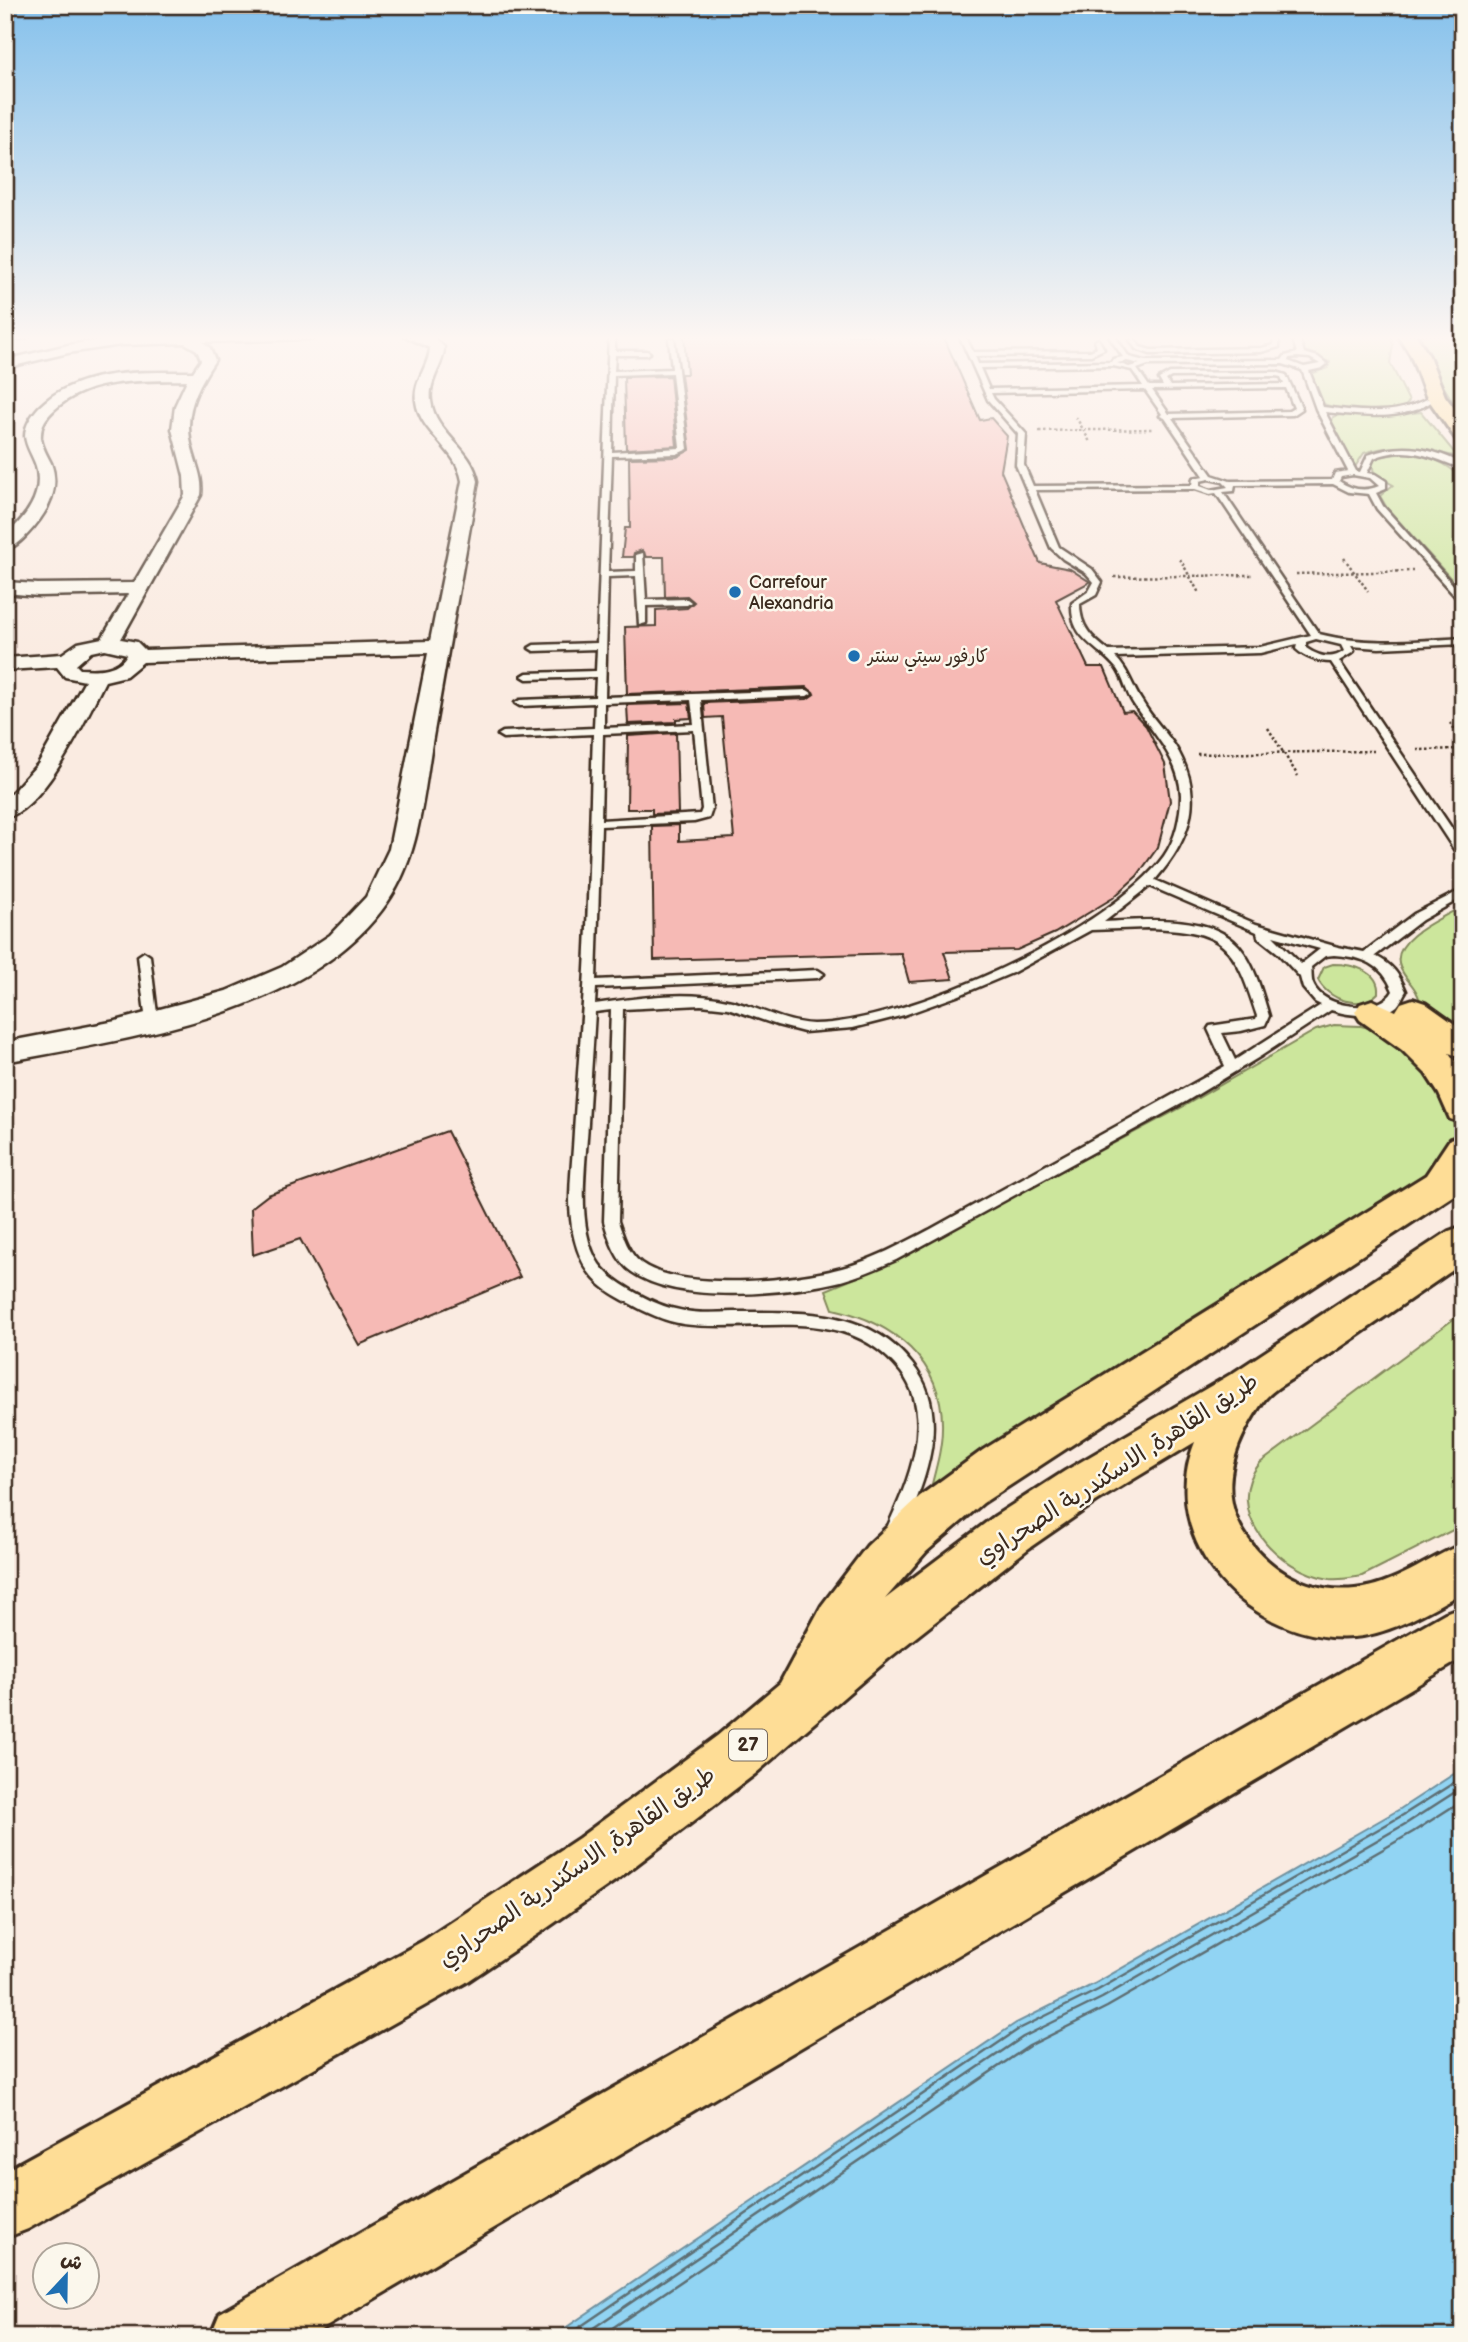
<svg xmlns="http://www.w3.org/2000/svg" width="1468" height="2342" font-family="'Balsamiq Sans','Playpen Sans Arabic',sans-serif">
	<rect width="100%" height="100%" fill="#faebe1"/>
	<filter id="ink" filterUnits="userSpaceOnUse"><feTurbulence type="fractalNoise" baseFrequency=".0143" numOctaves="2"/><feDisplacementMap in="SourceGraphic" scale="14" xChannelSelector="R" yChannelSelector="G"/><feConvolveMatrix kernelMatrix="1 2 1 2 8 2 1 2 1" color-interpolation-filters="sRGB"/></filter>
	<g filter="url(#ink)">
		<g fill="#cce69c" stroke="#84885d" stroke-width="2">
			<path d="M1299,335H1390L1393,345L1390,363L1409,401L1406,406C1389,413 1342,412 1324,404L1311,374L1328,368L1330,362L1304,352Z"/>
			<path d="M1420,335H1446L1463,348V418L1439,379Z"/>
			<path d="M1421,412L1458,457C1426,450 1396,441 1364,453L1355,467L1332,422L1333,417L1340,415L1385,416Z"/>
			<path d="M1403,453C1428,455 1446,462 1463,479V592L1387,508L1380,496L1393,485L1374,474L1372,462L1378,457Z"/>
			<path d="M1463,906V1043L1422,1010C1418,985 1407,984 1400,967C1389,939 1444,917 1463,906Z"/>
			<path d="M1333,964C1351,964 1380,970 1378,993C1361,1011 1328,1000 1318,980L1324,967Z"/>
			<path d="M1334,1025L1361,1026L1389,1033L1407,1043L1453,1114L1455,1139L1438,1170L929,1496C934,1474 942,1451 942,1428C944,1361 892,1322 833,1309L826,1290L877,1269L1182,1107L1316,1030Z"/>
			<path d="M1463,1312V1525L1362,1576C1351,1578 1341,1580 1330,1579C1279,1572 1220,1511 1260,1463Z"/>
		</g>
		<path fill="#91d4f3" stroke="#6f909e" stroke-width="2" d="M1463,1768V2337H552L1016,2023L1094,1984L1400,1809Z"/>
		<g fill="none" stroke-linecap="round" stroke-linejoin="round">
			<g stroke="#5d6e73" stroke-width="2.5">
				<path d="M565,2337L1019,2029L1098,1990L1403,1815L1463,1777"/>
				<path d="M580,2337L1023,2037L1102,1998L1407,1823L1463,1787"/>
				<path d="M599,2337L1029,2046L1107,2007L1413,1832L1463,1800"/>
			</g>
		</g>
		<g fill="#f6bab5" stroke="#3b2a1e" stroke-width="2">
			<path d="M684,335H943L980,420L991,418L1007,436L1001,471L1040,563L1070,569L1090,582L1056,600L1088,667H1104L1123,712L1132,711L1146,726L1165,764L1170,801L1158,847L1137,876L1113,898L1055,933L1017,950L944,952L953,979L909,982L901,953L654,960L652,826L679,825V841L734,838L722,717L705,718L704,703L807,699L814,694L807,687L627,694L625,627L656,626V610L687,608L694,602L687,596L665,597L664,557H646L642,550L634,553L633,557H622L625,528H630L629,458L677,457L690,450L681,374H687Z"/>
			<path d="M670,376L677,446L626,449L624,377Z"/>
			<path d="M689,703L691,718L676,719V722L628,724L627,705Z"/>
			<path d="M676,733L678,813L652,814V809H627L628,736Z"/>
			<path d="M447,1131L520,1277L359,1345L300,1239L253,1255L251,1208L268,1195Z"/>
		</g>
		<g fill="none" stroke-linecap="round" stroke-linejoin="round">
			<g stroke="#3b2a1e" stroke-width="5">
				<g id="service">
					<path d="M609,335H615V351H647L650,353L647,355H615L614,371L672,369L669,339L674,338L688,449L677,454L612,456L608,572L636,571V555L643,553L646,600L687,599L691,602L687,605L646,606V623L639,625L636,576L608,577L605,697L807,690L812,693L807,696L701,700L712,809L709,818L694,822L601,826L596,980L818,970L824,974L818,978L596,988L595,1004C638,998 684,990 727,1000C756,1006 783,1023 813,1024C905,1024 1111,930 1164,856C1176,839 1181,815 1181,795C1179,757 1152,733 1133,703C1126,692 1124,679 1117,669C1098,645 1070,640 1072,603L1089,591L1094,582L1086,573L1063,559L1051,548L1016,465L1018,434L988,400L959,335H965L973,352L1090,351L1097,348L1095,341L1098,339L1104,349L1091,355L975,356L978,364L1111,362L1113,359L1123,357L1108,335H1114L1129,357L1145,361L1282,360L1285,356L1297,353L1292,335H1298L1304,353L1318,357L1327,364L1322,368L1309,371L1323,407C1362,412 1399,417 1434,395L1439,396C1408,423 1363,416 1325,412L1356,471L1360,472L1368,455C1401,442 1432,448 1463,464V469C1432,457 1407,444 1374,458L1367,473L1375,474L1386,481V489L1376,493L1383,506L1463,596V605L1377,509L1369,494L1349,492L1333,484L1235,485L1234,491L1223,492L1319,634C1367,646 1414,641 1463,638V644L1379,648L1351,646L1354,651L1352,653L1339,661L1463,845V857L1457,854L1331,662C1318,662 1306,658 1296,649L1297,644L1260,653L1115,657C1129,670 1132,687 1143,703C1152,718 1165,731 1175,746C1206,796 1191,839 1155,880L1256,924L1338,947L1364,952L1414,914L1463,889V897L1422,920L1375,956C1392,964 1399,974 1406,991C1403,995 1401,1002 1397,1006C1381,1019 1350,1016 1331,1010L1261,1056L1185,1102L896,1260C878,1268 860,1276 841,1281C787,1294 679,1305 632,1272C616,1261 609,1239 604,1221L611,1010L595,1012C593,1049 590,1086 588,1123C586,1164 575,1228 599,1264C607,1275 619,1283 631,1290C645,1298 660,1306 675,1309C693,1314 714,1313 733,1312C798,1312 868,1307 912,1364C953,1415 925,1482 902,1534L896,1536L890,1534L887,1528C908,1482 936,1418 901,1372C845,1301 759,1334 683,1324C664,1321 645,1312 629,1303C615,1296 600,1287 591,1275C575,1255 570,1224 570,1200C570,1177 573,1154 574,1131C577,1083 581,1035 584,988C589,904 590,819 593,734L503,738L498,735L503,732L594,728L595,703L520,706L515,703L520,700L595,697L596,677L527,679L522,676L527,673L596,671L597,649L534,651L529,648L534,645L597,643ZM1297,357L1310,358L1320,364L1304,367L1288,361L1289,358ZM1127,361L1140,364L1129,367L1117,363ZM1283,364L1302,370L1316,409L1348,471L1335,473L1332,480L1230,481L1212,475L1172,418L1293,415L1302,409L1286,375L1276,372L1170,373L1159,379L1163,386H1149L1137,369L1148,365ZM1113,366L1132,370L1143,386L989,389L980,368ZM672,373L680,448L612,452L614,375ZM1276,376L1281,377L1284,384L1170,386L1166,380L1171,377ZM1286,388L1294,408L1289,411L1169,414L1152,390ZM1145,390L1162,414L1160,416L1165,418L1204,476L1193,478L1192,485L1033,486L1024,465L1026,434L994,399L991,393ZM1353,475L1370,478L1379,486C1365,492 1352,490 1339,481L1341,477ZM1209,479L1223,482L1228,487L1211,490L1200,486V481ZM1195,489L1210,494L1216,493L1311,635L1260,647L1109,651C1092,638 1080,627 1080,604L1096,595L1102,582L1092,569L1059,547L1035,490ZM1316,639L1341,645L1344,651C1332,661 1318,656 1306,648V642ZM691,700L694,724L604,728V703ZM694,730L702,809L700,814L601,820L603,734ZM1150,886L1257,932L1258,937L1277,952L1300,977L1303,988L1315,1002L1321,1005L1235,1060L1222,1033L1241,1031L1265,1025L1269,1016C1262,993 1255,965 1239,946C1210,913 1143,920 1104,922ZM1147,928C1225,930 1234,944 1257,1016L1256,1019L1210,1026L1208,1029L1225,1066L931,1229C902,1244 873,1260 842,1268C795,1281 682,1292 641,1263C628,1253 623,1236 618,1221L623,1009L701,1005L728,1008L777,1025L804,1032L853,1028L904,1015L957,996L1012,973L1091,930ZM1273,936L1320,949L1301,964ZM1334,955C1363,957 1382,963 1393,991C1380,1015 1323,1009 1313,984C1311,979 1312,972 1311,967L1325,956Z"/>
					<path d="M1273,335H1279V347L1261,352L1150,354L1136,349L1130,340L1135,339L1140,347L1151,350L1261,348L1274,345Z"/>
					<path d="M144,952L150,956L158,1022L152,1026L146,1022L138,956Z"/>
				</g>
			</g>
			<g stroke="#3b2a1e" stroke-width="5">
				<g id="minor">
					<path d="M5,335H30L23,339L5,341Z"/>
					<path d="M182,335H320L313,339L203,342L210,348L215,360C195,390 182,416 193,452C197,467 203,479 201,495L121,639L137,642L145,650L430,641L462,481C457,448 420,434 416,401C413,381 429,367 430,348L402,335L433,337L444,347C444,366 428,380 431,401C435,433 472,448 478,481C464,563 449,644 435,726C424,784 422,854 387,903C309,1015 130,1038 5,1062V1042L116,1021L226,991L282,967L330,935L366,897L389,849L428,653L143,662L126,676L105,681C87,716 46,808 5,818V800L38,764L85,681L65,677L57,667L5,670V658L62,654L78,643L102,638L128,594L38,596L5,593V582L38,584L134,583L185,495L184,476L172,429L175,406L187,380C142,381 90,377 54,410C46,417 40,426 41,438C42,447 47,455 51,463C60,487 50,508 34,527C26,536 17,547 5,550V536C26,517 44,495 36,466C33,456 26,447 25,436C25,425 32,415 39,407C78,368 142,372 193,372L201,360L197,350L185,343L121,345L68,353L5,368V360L68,345L121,337ZM105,649L127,654C118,671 97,670 80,669L76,665L91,652Z"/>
				</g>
			</g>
			<g stroke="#3b2a1e" stroke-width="6">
				<g id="motorway">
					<path d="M1398,335H1416L1429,356L1445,396L1463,420V441L1456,439L1426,396L1411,356Z"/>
					<path d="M1451,335H1463V342Z"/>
					<path d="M1413,999L1425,1003L1463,1030V1058L1449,1053L1463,1072V1123L1450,1119L1439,1094L1426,1074L1402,1050L1360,1020L1355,1012L1360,1004L1372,1000L1396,1011L1401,1003Z"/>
					<path d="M1463,1135V1183L1454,1195L983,1503L926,1552L885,1599L995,1516L1065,1471L1233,1373L1449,1231L1463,1226V1263C1413,1297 1363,1332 1313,1366C1298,1376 1272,1388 1262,1403C1224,1458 1214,1512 1267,1560C1291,1582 1322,1592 1355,1589C1393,1586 1428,1558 1463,1544V1592C1430,1610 1392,1634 1354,1637C1253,1645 1154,1543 1195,1442L1097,1501L1029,1548L888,1659L755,1774L619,1878L544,1930L465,1983L28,2229L5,2238V2171L423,1941L579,1838L717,1736L780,1683L822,1605L867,1546L920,1496L983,1450L1426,1175L1450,1139Z"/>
					<path d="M1463,1606V1658L309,2337H210L220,2313L1445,1613Z"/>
				</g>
			</g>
			<g stroke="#3b2a1e" stroke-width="2.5" stroke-dasharray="2.5 2.5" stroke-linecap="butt">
				<path d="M1076,417L1090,442"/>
				<path d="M1039,431L1153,429"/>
				<path d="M1344,558L1368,591"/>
				<path d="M1180,559L1199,593"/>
				<path d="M1296,574L1413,571"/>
				<path d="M1114,577L1252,575"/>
				<path d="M1450,723L1463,740"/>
				<path d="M1268,728L1298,776"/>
				<path d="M1417,750L1463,749"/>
				<path d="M1197,754L1374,751"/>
			</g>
			<use href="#service" fill="#fbf7ec" fill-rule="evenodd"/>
			<use href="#minor" fill="#fbf7ec" fill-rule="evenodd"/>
			<use href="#motorway" fill="#fedd96" fill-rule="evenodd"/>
		</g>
	</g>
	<linearGradient id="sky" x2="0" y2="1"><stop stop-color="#85c1ec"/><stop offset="0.51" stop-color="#fdf6f2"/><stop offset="1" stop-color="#fdf6f2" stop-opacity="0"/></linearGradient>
	<rect width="1468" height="663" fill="url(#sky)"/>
	<g fill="#1f6fb2" stroke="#fbf7ec" stroke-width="2.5">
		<circle cx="735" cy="592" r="7"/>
		<circle cx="854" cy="656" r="7"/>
	</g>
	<g text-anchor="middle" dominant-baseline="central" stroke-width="5" stroke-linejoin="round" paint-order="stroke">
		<g font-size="18" fill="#3b2a1e" stroke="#fbf7ec" text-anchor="start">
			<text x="749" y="582">Carrefour<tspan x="749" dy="21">Alexandria</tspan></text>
			<text x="868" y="656">كارفور سيتي سنتر</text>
		</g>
		<rect fill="#fbf7ec" stroke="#75685c" stroke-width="2" x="729" y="1729.5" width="38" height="31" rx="5"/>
		<g font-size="19" font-weight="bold" fill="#3b2a1e">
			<text x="748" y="1745">27</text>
		</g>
		<g font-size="24" fill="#3b2a1e" stroke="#fbf7ec">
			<text transform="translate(1117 1469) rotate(-33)">طريق القاهرة, الاسكندرية الصحراوي</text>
			<text transform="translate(577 1867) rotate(-35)">طريق القاهرة, الاسكندرية الصحراوي</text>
		</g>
	</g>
	<rect width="1468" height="2342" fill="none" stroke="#fbf7ec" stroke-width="28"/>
	<rect x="14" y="14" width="1440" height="2314" fill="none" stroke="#3b2a1e" stroke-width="2.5" filter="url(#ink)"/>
	<g transform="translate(66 2276) rotate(22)"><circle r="33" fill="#fbf7ec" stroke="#aea59a" stroke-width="2"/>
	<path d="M0-5L12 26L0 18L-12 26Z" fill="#1f6fb2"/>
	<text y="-10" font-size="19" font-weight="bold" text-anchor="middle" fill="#3b2a1e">ش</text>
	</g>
</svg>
